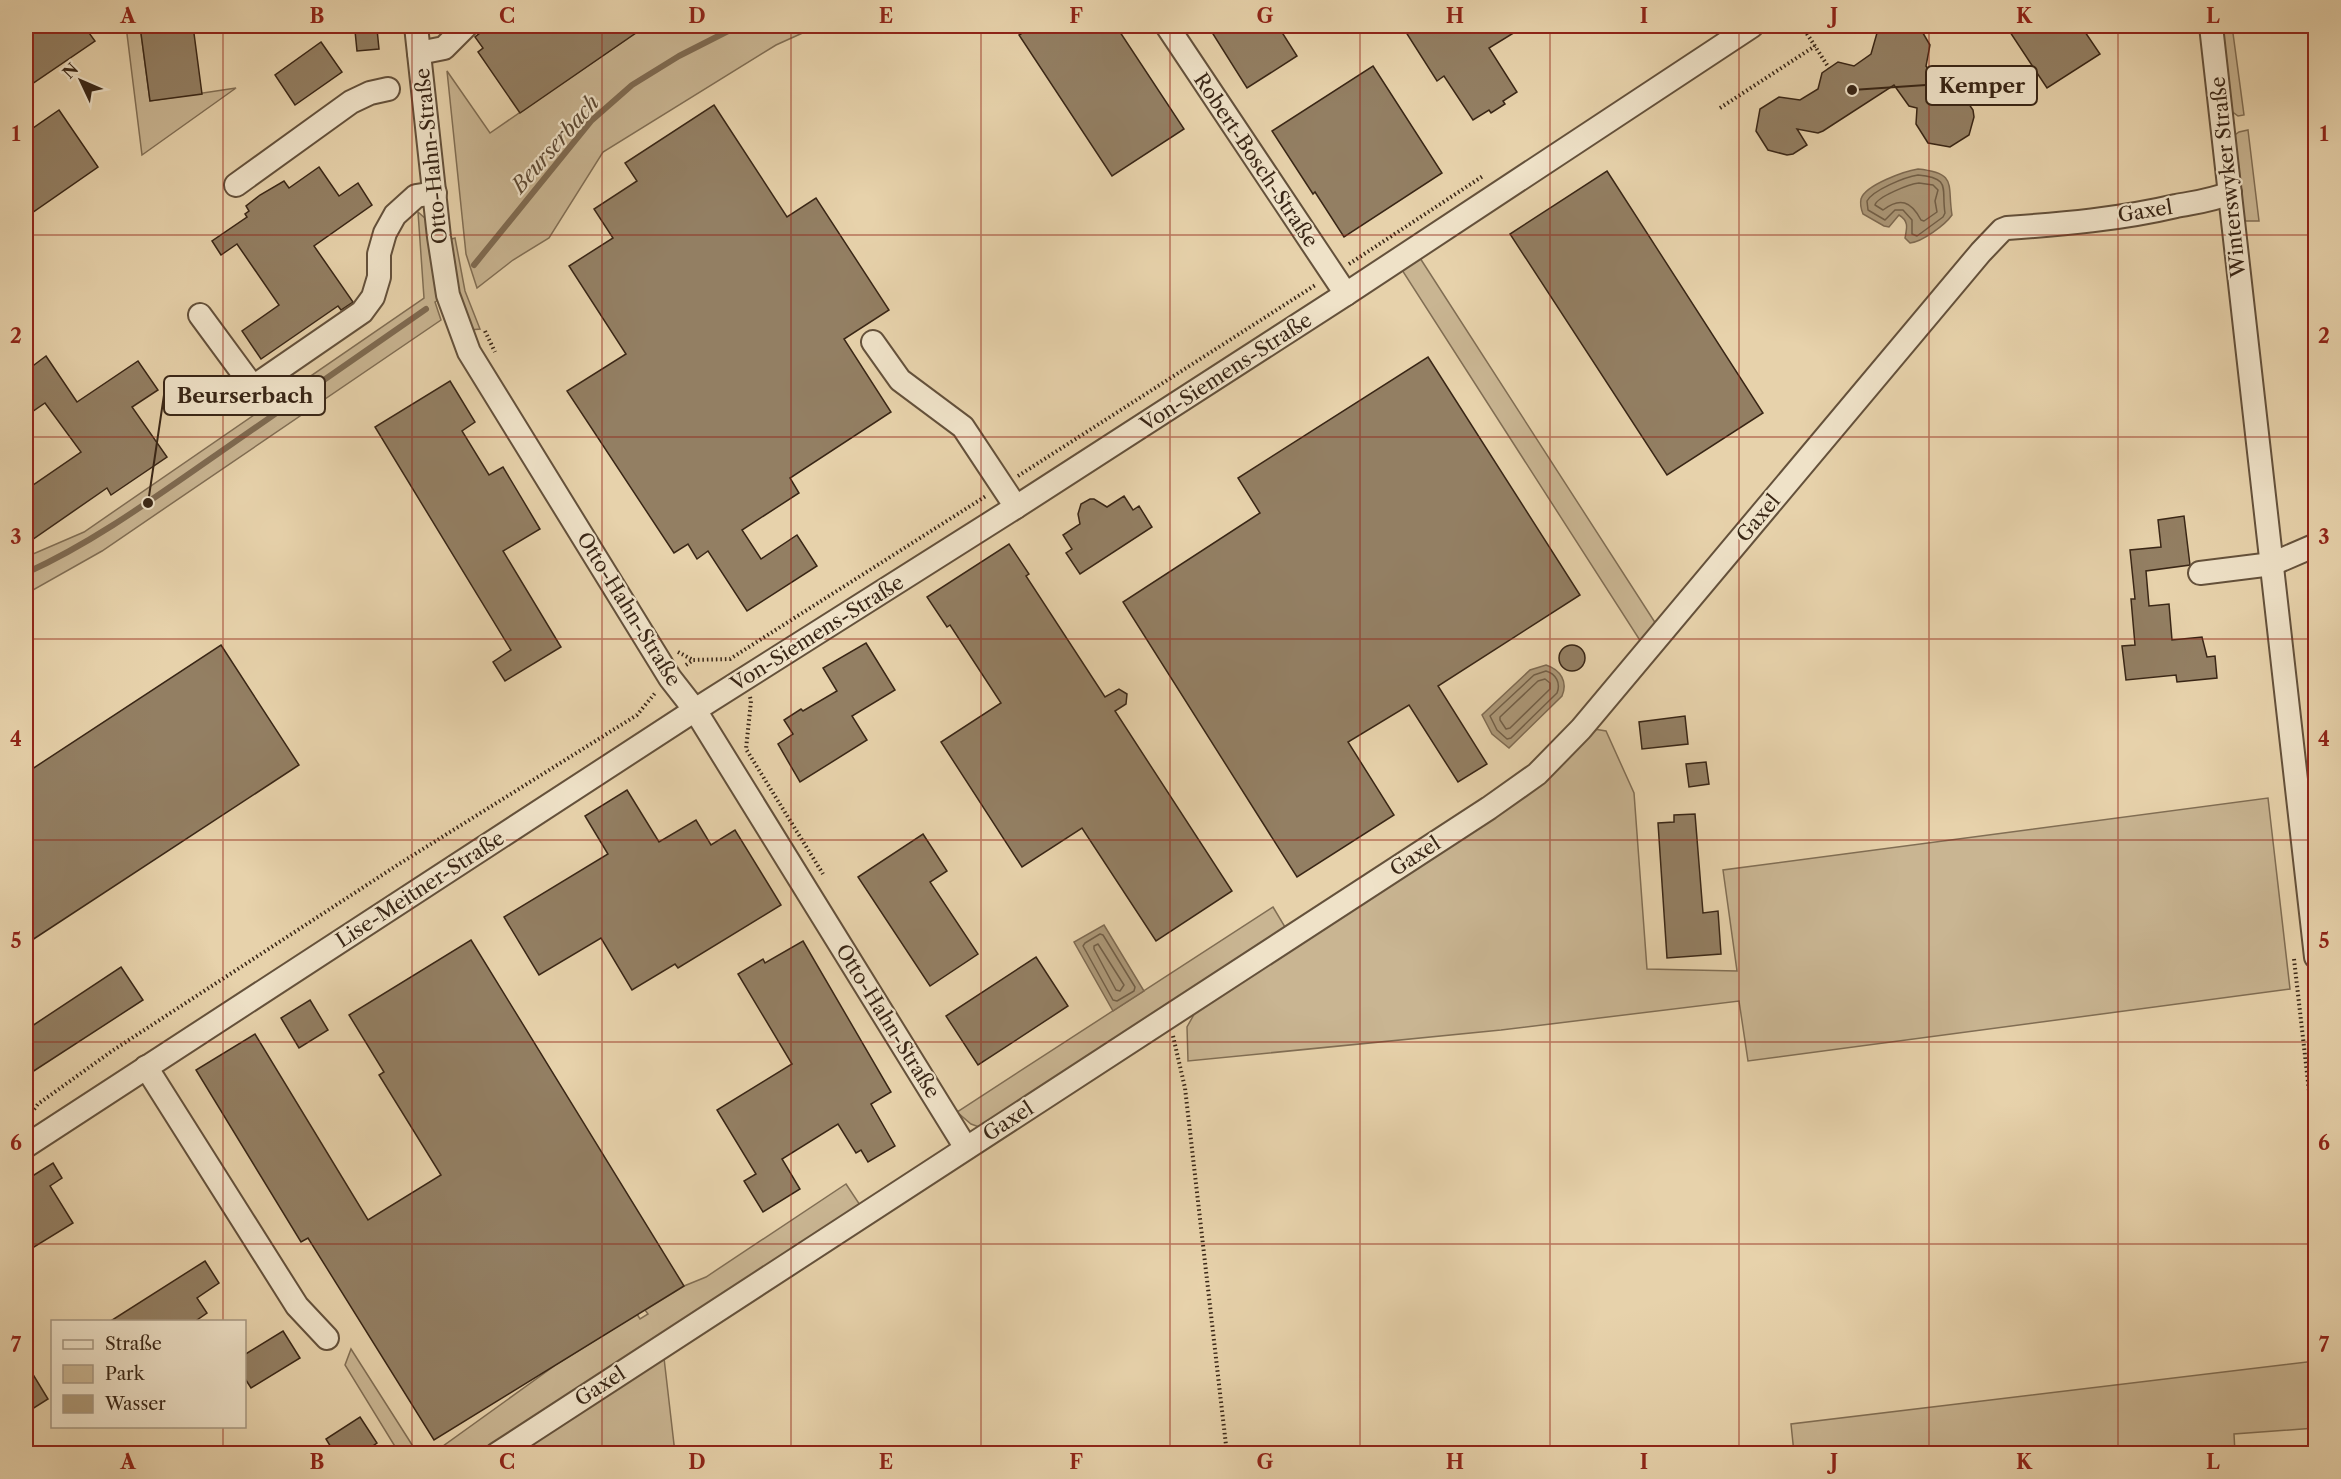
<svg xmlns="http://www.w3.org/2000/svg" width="2341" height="1479" font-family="'Libre Caslon Text',serif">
	<rect width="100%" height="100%" fill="#e7d2ab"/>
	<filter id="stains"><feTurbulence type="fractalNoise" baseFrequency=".00333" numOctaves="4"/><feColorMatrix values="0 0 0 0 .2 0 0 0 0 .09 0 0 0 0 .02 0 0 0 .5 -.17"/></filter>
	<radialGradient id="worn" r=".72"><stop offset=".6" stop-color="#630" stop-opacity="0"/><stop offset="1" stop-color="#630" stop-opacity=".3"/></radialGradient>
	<g fill="#c9b592" stroke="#816e54" stroke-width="1.5">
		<path d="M126,26H140L150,101L236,88L142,155Z"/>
		<path d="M646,26H818L776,45L603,152L549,238L513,260L477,288L466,254L447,71L490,133Z"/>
		<path d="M2220,26H2232L2244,115L2238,116L2230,110Z"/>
		<path d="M2248,130L2259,221H2242L2232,137L2239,132Z"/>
		<path d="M418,212L427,220L438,300L435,302L441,320L102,551L26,594V557L84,532L424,298Z"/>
		<path d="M455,238L465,291L480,329L470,330L460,305L448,240Z"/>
		<path d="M1420,258L1656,624L1641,642L1402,270Z"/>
		<path d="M1594,729L1606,731L1634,793L1647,969L1737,971L1723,870L2268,798L2290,989L1748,1061L1739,1001L1501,1030L1188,1061L1187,1027L1197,1009Z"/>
		<path d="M1273,907L1285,927L979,1127L971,1124L957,1112Z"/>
		<path d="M846,1184L860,1205L482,1453L432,1454L557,1364L637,1314L640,1319L648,1314L645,1310L684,1286L706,1277Z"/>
		<path d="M351,1349L409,1440L417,1453H388L396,1448L345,1365Z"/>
		<path d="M664,1358L675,1453H517Z"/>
		<path d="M2315,1361V1428L2234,1434L2235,1453H1794L1791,1424Z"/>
	</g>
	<g fill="#ac9878" stroke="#7e6a51" stroke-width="1.5">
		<path d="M1918,169C1958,173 1947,185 1952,215C1945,225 1922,242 1910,243L1905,238C1907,228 1909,221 1899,215L1889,227L1884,226L1863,214C1861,209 1860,204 1861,199C1865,185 1905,171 1918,169Z"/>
		<path d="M1546,665C1561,670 1568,682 1562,696L1509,748L1492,734L1482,715L1530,670Z"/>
		<path d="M1104,925L1144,991L1113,1011L1074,942Z"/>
	</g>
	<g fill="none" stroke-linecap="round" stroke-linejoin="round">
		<g stroke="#725f47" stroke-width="1.5">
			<path d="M1918,175C1952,178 1941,189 1945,213L1943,217L1917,236L1912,234V220L1903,210H1895L1885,220L1868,210L1867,201C1873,190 1905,177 1918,175Z"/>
			<path d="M1919,183L1933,185L1938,190L1935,201L1937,212L1924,221L1921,220C1911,201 1900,197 1883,210L1875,205C1877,197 1909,184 1919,183Z"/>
			<path d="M1546,671C1556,674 1561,683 1557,693L1511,738L1507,739L1497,730L1490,716L1534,675Z"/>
			<path d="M1545,679L1550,683V689L1510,728L1506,729L1500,720V717L1538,681Z"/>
			<path d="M1100,934L1103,935L1135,987L1134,991L1117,1001L1113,1000L1083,946L1085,943Z"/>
			<path d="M1098,944L1124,985L1120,991L1116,990L1094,949V946Z"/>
		</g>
		<g stroke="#7e6a51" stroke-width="6">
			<path d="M474,265L591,121L632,85L679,56L738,26"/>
			<path d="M26,573C94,542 154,498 216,455C286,406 356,357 426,309"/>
		</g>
	</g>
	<g fill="#937f63" stroke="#392616" stroke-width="1.5">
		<path d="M26,26H84L95,41L26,88Z"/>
		<path d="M140,26H193L202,94L150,101Z"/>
		<path d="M489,26H646L520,113L478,52L483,48L475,37Z"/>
		<path d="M1034,26H1116L1184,129L1112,176L1019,35Z"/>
		<path d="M1208,26H1278L1297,56L1247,88Z"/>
		<path d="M1402,26H1525L1489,48L1517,92L1503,101L1505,104L1491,113L1489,110L1473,120L1444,76L1437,81Z"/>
		<path d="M1888,26H1917L1920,28L1930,45L1926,66L1941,89L1962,94L1973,110L1974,117L1969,135L1950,147L1928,143L1916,124L1917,108L1909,106L1894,85L1823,131L1818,133L1797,129L1807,145L1793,154L1787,155L1768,150L1756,131L1760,109L1779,97L1800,100L1818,89L1822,73L1838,62L1854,66L1871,54L1877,33Z"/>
		<path d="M2006,26H2081L2100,54L2047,88Z"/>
		<path d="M377,29L379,49L357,51L355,31Z"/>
		<path d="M321,42L342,72L295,105L275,75Z"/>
		<path d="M1373,66L1442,173L1344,237L1315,192L1313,194L1272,131Z"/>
		<path d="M714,105L787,217L816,198L889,310L844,339L891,412L790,478L799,493L742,530L761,559L797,535L817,566L747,611L708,551L697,559L688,544L674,553L567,391L626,354L569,266L613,238L594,209L637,181L625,163Z"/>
		<path d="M59,110L98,167L26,217V133Z"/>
		<path d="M319,167L339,196L358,183L372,205L314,246L353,302L341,310L338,306L261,359L242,331L279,305L237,244L221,255L212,241L247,217L245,214L249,211L246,206L260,195L284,181L289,188Z"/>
		<path d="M1607,171L1763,413L1667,475L1510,234Z"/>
		<path d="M46,356L77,402L138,361L158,390L132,407L167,457L111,495L107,488L26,544V490L81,452L45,403L26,416V371Z"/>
		<path d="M1428,357L1580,595L1438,686L1487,764L1458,782L1409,705L1348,742L1394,815L1297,877L1123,602L1260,513L1238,478Z"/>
		<path d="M450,381L475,422L462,431L489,475L503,467L540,529L503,551L561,647L505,681L493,662L511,650L375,427Z"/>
		<path d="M1124,496L1133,510L1139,506L1152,527L1080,574L1066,553L1072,549L1063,535L1080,524L1078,514L1081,504L1090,499H1094L1107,507Z"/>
		<path d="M2184,516L2190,565L2146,571L2149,606L2169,604L2172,640L2202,637L2207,657L2215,656L2217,678L2177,682L2176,675L2126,680L2122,646L2135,645L2131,599H2135L2130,550L2161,547L2158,520Z"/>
		<path d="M1009,544L1029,574L1026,576L1105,697L1119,689L1127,694L1126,704L1115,711L1232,891L1156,941L1082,828L1022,867L941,742L1001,703L950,625L947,627L927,597Z"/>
		<path d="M866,643L895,690L852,716L867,740L800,782L778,744L793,734L784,720L801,709L803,711L837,691L823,668Z"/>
		<circle cx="1572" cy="658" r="13"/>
		<path d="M221,645L299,765L26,944V773Z"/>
		<path d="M1685,716L1688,744L1642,749L1639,722Z"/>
		<path d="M1706,762L1709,784L1689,787L1686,764Z"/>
		<path d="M627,790L659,842L696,820L711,845L735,830L781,905L678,968L675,964L632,990L601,938L539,975L504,917L608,854L585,816Z"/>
		<path d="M1695,814L1703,913L1718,911L1721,954L1667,958L1658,823L1674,822V815Z"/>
		<path d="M923,834L947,871L930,882L978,954L930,986L858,877Z"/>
		<path d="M471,940L684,1286L434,1440L308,1238L301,1242L196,1070L255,1034L368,1220L441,1175L379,1075L384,1072L349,1015Z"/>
		<path d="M803,941L891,1092L871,1104L895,1146L868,1162L861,1150L856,1153L838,1124L782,1159L800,1189L763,1212L744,1181L756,1174L717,1110L792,1064L738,974L763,959L765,963Z"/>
		<path d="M1036,957L1068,1006L978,1065L946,1016Z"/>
		<path d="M121,967L143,1000L26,1076V1030Z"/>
		<path d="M310,1000L328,1030L299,1048L281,1018Z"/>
		<path d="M53,1163L62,1178L50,1186L73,1223L26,1252V1180Z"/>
		<path d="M205,1261L219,1283L197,1298L207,1313L194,1322H109Z"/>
		<path d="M283,1331L300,1358L251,1388L244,1377V1355Z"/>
		<path d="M26,1363L48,1399L26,1413Z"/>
		<path d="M360,1417L377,1443L361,1454H335L326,1439Z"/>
	</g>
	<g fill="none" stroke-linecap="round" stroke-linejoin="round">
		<g stroke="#64513b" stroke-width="26">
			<g id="minor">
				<path d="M416,26L439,237L448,295L469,352L670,678L695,710L966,1148"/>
				<path d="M1167,26L1346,294"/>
				<path d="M2211,26L2316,957"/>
				<path d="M419,53L444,48L466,26"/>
				<path d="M236,185L351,102L370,93L388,89"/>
				<path d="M200,315L253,387L362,312L373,297L379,277V254L385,233L395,215L416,196L435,193"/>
				<path d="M873,342L900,380L963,427L1016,507"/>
				<path d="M2200,573L2272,564L2316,545"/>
				<path d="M146,1067L297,1306L327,1338"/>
				<path d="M26,1146L695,710L1016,507L1346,294L1752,26"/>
				<path d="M497,1454L1489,808L1537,774L1581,729L1981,252L2002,230L2007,228C2063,224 2121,219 2176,206C2197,202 2210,201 2230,193"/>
			</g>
		</g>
		<g stroke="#392616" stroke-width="4" stroke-dasharray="1.5 3" stroke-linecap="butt">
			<path d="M1802,26L1829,68"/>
			<path d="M1720,108L1815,46"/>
			<path d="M1349,264L1483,176"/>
			<path d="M485,331L495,352"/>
			<path d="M1018,476L1317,284"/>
			<path d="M678,652L693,660"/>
			<path d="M686,665L693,660L730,659L986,496"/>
			<path d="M750,697L751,701L746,749L823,874"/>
			<path d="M2294,959L2316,1152"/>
			<path d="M1173,1036L1185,1088L1227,1454"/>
			<path d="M26,1120L38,1104L112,1051L399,864L637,715L656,692"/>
		</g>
		<use href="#minor" stroke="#efe2c8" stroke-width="22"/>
	</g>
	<path fill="none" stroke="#8f2418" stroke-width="1.5" stroke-opacity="0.55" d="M223,26V1322M412,26V1454M602,26V1454M791,26V1454M981,26V1454M1170,26V1454M1360,26V1454M1550,26V1454M1739,26V1454M1929,26V1454M2118,26V1454M26,235H2316M26,437H2316M26,639H2316M26,840H2316M26,1042H2316M26,1244H2316M223,1426V1454"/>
	<g text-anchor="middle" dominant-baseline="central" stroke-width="4.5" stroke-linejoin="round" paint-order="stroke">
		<g font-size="20" fill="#392616" stroke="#efe2c8">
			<text transform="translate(431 156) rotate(-96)">Otto-Hahn-Straße</text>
			<text transform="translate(1256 160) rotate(56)">Robert-Bosch-Straße</text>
			<text transform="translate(2228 177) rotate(-96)">Winterswyker Straße</text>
			<text transform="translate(2145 211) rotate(-9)">Gaxel</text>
			<text transform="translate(1226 372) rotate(-33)">Von-Siemens-Straße</text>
			<text transform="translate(1758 518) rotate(-50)">Gaxel</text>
			<text transform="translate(629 609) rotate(58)">Otto-Hahn-Straße</text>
			<text transform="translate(817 633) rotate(-32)">Von-Siemens-Straße</text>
			<text transform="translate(1415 856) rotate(-33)">Gaxel</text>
			<text transform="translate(420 889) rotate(-33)">Lise-Meitner-Straße</text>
			<text transform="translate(888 1021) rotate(58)">Otto-Hahn-Straße</text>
			<text transform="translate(1008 1121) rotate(-33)">Gaxel</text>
			<text transform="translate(600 1386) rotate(-33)">Gaxel</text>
		</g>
		<g font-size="21" font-style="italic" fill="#5c4833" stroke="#efe2c8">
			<text transform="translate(555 144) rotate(-49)">Beurserbach</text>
		</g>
	</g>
	<path fill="none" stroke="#392616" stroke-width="2" d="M1852 90L1926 85M148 503L164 395"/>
	<g fill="#392616" stroke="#efe2c8" stroke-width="2">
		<circle cx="1852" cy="90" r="6"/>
		<circle cx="148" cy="503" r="6"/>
	</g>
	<g fill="#efe2c8" stroke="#392616" stroke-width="2">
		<rect x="1926" y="66" width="111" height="39" rx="6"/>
		<rect x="164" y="376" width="161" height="39" rx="6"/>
	</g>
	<g font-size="21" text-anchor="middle" font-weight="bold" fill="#392616">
		<text x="1982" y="93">Kemper</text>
		<text x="245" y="403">Beurserbach</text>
	</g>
	<rect width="2341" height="1479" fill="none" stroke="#e7d2ab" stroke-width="66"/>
	<rect x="51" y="1320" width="195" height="108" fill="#efe2c8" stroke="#a69781" stroke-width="1.5"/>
	<rect x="63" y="1340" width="30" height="9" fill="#efe2c8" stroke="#a69781" stroke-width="1.5"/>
	<text x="105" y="1350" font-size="18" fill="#392616">Straße</text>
	<rect x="63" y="1365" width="30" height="18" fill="#c9b592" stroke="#a69781" stroke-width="1.5"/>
	<text x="105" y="1380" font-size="18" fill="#392616">Park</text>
	<rect x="63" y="1395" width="30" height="18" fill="#ac9878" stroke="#a69781" stroke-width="1.5"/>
	<text x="105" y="1410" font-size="18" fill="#392616">Wasser</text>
	<g transform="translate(81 81) rotate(314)" stroke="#efe2c8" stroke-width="4.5" paint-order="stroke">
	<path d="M0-4.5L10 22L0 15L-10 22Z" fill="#392616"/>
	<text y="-9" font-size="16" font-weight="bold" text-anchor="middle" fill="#392616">N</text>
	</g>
	<rect x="33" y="33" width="2275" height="1413" fill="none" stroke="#8f2418" stroke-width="2"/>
	<g font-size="20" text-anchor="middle" font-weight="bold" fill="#8f2418">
		<text x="128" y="23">A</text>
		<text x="317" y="23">B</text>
		<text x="507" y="23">C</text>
		<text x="697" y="23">D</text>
		<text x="886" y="23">E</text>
		<text x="1076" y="23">F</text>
		<text x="1265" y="23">G</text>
		<text x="1455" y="23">H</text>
		<text x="1644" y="23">I</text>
		<text x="1834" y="23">J</text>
		<text x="2024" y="23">K</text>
		<text x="2213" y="23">L</text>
		<text x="16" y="141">1</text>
		<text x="2324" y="141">1</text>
		<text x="16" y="343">2</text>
		<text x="2324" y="343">2</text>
		<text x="16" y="544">3</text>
		<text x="2324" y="544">3</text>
		<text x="16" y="746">4</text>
		<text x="2324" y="746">4</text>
		<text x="16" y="948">5</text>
		<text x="2324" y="948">5</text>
		<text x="16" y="1150">6</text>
		<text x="2324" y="1150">6</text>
		<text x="16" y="1352">7</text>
		<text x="2324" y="1352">7</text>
		<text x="128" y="1469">A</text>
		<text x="317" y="1469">B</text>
		<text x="507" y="1469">C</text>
		<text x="697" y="1469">D</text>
		<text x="886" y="1469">E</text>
		<text x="1076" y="1469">F</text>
		<text x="1265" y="1469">G</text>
		<text x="1455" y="1469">H</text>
		<text x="1644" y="1469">I</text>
		<text x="1834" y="1469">J</text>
		<text x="2024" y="1469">K</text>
		<text x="2213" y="1469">L</text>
	</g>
	<rect width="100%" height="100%" filter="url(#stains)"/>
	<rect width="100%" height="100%" fill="url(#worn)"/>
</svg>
